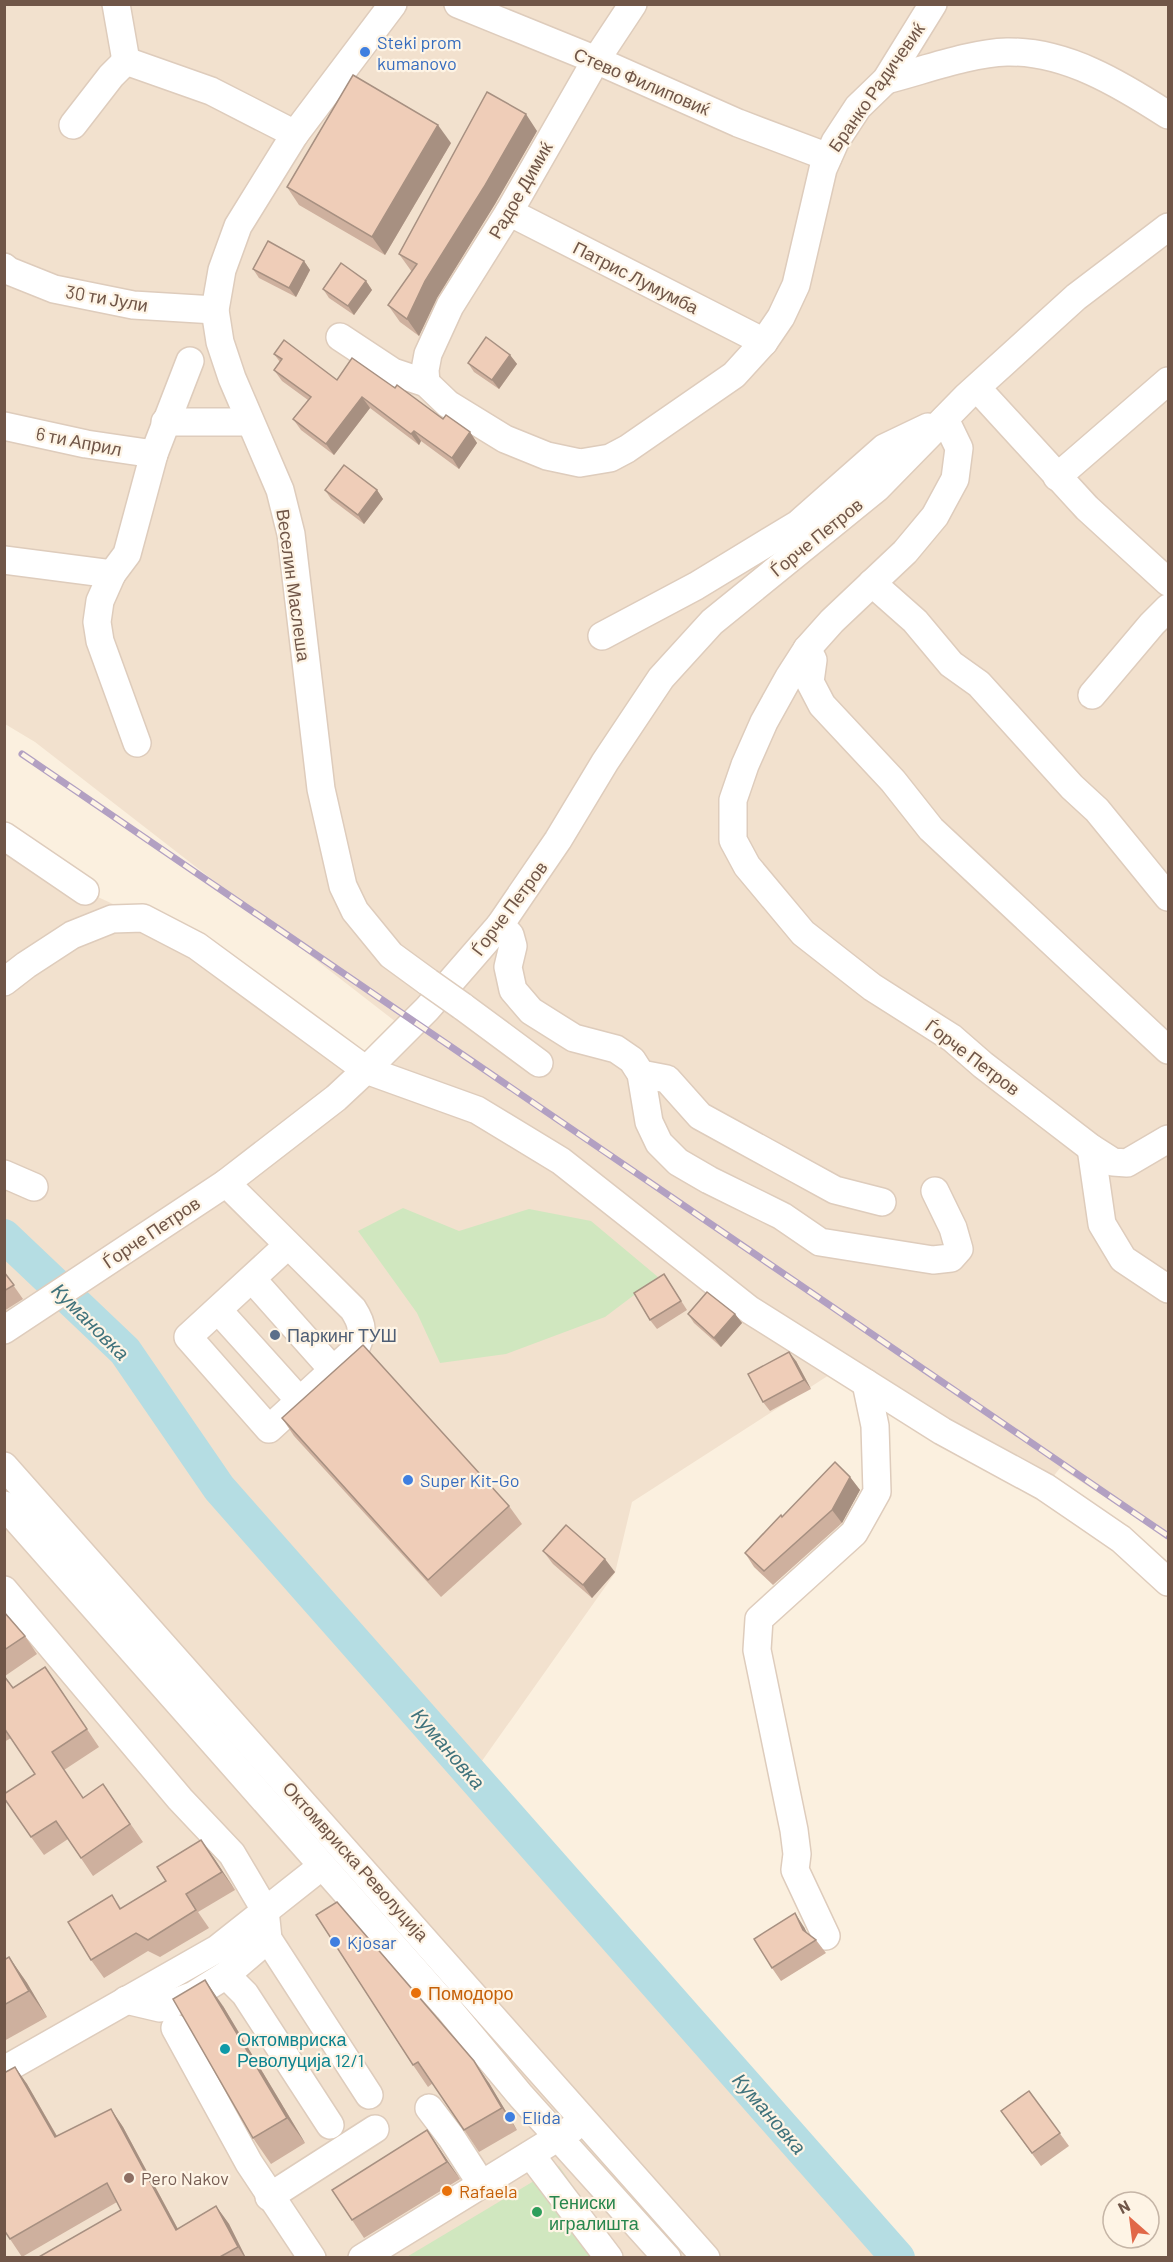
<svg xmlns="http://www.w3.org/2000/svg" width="1173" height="2262" font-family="Barlow,sans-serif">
	<rect width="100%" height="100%" fill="#fbf0df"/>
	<path fill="#f2e1ce" d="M5,5H1168V1538L1060,1468L1045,1487L840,1368L632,1502L615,1573L472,1775L898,2257H5V836L85,891L143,918L365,1070L396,1022L35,742L5,724Z"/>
	<g fill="#d0e7bf">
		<path d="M403,1208L459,1231L529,1209L591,1221L658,1277L605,1317L506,1354L440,1363L417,1313L358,1231Z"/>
		<path d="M559,2166L622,2257L405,2258Z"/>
	</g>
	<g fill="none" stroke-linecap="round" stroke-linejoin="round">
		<path stroke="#b5dde3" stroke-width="34" d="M4,1236L125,1351L219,1488L898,2258"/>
		<g stroke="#deccbc" stroke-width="30">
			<g id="minor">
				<path d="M116,4L126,61"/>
				<path d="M393,4L295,134L238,226L222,270L215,310L220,342L232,378L280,490L291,534L321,789L343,886L355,911L391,955L428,982"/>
				<path d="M458,4L596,60L738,123L828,157"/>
				<path d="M886,80C922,71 970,53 1007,52C1066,51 1120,84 1168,115"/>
				<path d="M73,125L111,76L126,61L211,91L295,134"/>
				<path d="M509,212L764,342"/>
				<path d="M4,267L9,271L54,289L133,305L215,310"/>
				<path d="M340,337L393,372L426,383L448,404L505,439L547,456L580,463L610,458L627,449L734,375L764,342L781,317L796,285L823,169L835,142L858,107L886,80L933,4"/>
				<path d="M426,383L425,370L428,354L450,306L509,212L596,60L633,4"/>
				<path d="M977,388L1087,508L1168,582"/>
				<path d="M945,419L959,448L955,479L935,516L905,552L832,621L807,649L789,677L764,722L745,765L733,800V840L747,866L803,933L872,987L952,1038L983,1065L1091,1148L1113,1162L1127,1163L1168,1139"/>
				<path d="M165,422H250"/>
				<path d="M4,426L86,444L154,454"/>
				<path d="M1057,477L1168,381"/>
				<path d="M4,560L112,574"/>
				<path d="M872,583L915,621L951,664L979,684L1072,787L1097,810L1168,897"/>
				<path d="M602,636L696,586L798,524L884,448L928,427"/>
				<path d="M807,649L813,660L810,682L822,705L893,781L931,829L1168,1050"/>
				<path d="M1092,695L1152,624L1168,608"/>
				<path d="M137,743L100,641L97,622L100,601L112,574L127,554L154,454L190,361"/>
				<path d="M4,836L85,891"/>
				<path d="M500,925L510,935L513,946L508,967L513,990L531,1011L574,1038L616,1049L632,1060L641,1074L649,1122L659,1143L678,1162L709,1180L782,1216L820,1242L933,1260L951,1258L959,1249L953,1228L935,1191"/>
				<path d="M4,982L26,965L72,935L112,919L143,918L197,946L366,1070L477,1110L561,1161L750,1310L942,1431L1045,1487L1121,1539L1168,1582"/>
				<path d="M462,1006L539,1063"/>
				<path d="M641,1074L667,1079L700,1116L835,1190L882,1202"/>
				<path d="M1091,1148L1102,1224L1123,1259L1168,1289"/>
				<path d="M4,1174L34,1187"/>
				<path d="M226,1183L353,1309C364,1326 363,1332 355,1350L269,1429L188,1337L287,1246"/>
				<path d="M252,1279L333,1370"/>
				<path d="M218,1310L300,1401"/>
				<path d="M4,1330L226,1183L336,1098L366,1070L427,1009L500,925L558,840L605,762L661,678L712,622L877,488L967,396L1076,297L1168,227"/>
				<path d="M4,1466L706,2258"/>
				<path d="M4,1505L448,2008L521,2096L667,2258"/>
				<path d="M4,1590L180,1799L232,1854L265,1910L268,1939L369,2095"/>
				<path d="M826,1936L795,1870L797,1854L794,1830L757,1650L759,1619L854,1533L877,1492L875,1426L866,1383"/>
				<path d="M226,1975L245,1994L330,2125"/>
				<path d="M126,2000L160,2008L194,1995L226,1975L268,1939"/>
				<path d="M175,2028L249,2163L312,2258"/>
				<path d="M4,2070L217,1949L322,1866"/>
				<path d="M429,2108L451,2137L482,2185"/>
				<path d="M531,2155L609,2258"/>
				<path d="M269,2197L375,2129"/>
				<path d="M362,2258L573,2128"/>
			</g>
		</g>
		<use href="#minor" stroke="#fff" stroke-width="27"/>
		<g stroke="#b2a0c2" stroke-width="7">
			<path id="rail" d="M22,754L1168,1536"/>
		</g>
		<use href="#rail" stroke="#fef4e5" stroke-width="4.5" stroke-dasharray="14" stroke-linecap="butt"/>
		<g stroke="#deccbc" stroke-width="30" stroke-linecap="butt">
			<path id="minor-bridge" d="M428,982L462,1006"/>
		</g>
		<use href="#minor-bridge" stroke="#fff" stroke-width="27"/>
	</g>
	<g fill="#ceb09e">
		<path d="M537,131L495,204L437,298L419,336L400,322L388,305L412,272L399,254Z"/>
		<path d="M451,143L385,255L299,205L287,187Z"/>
		<path d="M304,261L310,270L296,297L259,278L253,269Z"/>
		<path d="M366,281L372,290L354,315L329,298L323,289Z"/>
		<path d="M274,354L337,380L395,388L443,419L470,432L477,443L459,469L421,441L419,445L370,408L334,455L301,430L293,419L308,400L282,381L274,370L280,362Z"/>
		<path d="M510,355L517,364L499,389L474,372L468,363Z"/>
		<path d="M325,490H377L383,499L364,524L331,499Z"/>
		<path d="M4,1272L23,1299L4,1311Z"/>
		<path d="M664,1274L687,1310L657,1329L650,1320Z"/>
		<path d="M688,1314H735L742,1323L721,1347L694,1323Z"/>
		<path d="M796,1361L811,1389L770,1411L763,1402Z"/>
		<path d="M282,1418L509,1506L522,1524L441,1597L294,1436Z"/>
		<path d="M850,1477L860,1490L842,1523L773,1585L754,1567L745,1553L782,1517Z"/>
		<path d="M543,1551L615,1572L592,1598L553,1564Z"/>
		<path d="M4,1612L25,1636L37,1654L5,1676L13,1688L45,1667L99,1747L64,1770L83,1798L103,1784L143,1842L93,1876L68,1839L44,1855L31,1837L35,1774L11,1738L4,1742Z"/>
		<path d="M201,1840L235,1890L198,1912L209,1928L160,1957L148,1951L104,1978L91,1960L112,1895L121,1908L166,1881Z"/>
		<path d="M316,1915L489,2083L517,2130L479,2152L433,2083L428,2087L413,2065Z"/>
		<path d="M804,1927L807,1933L816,1940L826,1953L781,1981L772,1968Z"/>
		<path d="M9,1957L27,1983L47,2017L4,2041V1960Z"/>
		<path d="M223,2006L305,2143L271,2164L253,2138Z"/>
		<path d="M15,2067L27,2084L57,2136L111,2109L123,2127L178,2229L216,2206L229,2224L246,2258H37L121,2210L117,2202L22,2257L10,2239Z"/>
		<path d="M1029,2091L1069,2146L1041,2166L1001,2111Z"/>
		<path d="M439,2148L460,2179L364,2238L352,2220Z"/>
	</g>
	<g fill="#a79081">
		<path d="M526,114L537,131L495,204L437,298L419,336L407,319L425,281Z"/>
		<path d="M438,125L451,143L385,255L372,237Z"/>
		<path d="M304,261L310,270L296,297L289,288Z"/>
		<path d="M366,281L372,290L354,315L348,306Z"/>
		<path d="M510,355L517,364L499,389L492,380Z"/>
		<path d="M362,397L370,408L334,455L326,444Z"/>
		<path d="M414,431L421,441L419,445L411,434Z"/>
		<path d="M470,432L477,443L459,469L452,458Z"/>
		<path d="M377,490L383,499L364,524L358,515Z"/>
		<path d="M735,1314L742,1323L721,1347L714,1338Z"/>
		<path d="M789,1352L796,1361L811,1389L804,1380Z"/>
		<path d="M850,1477L860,1490L842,1523L832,1510Z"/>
		<path d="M605,1559L615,1572L592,1598L583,1585Z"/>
		<path d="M201,1840L214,1858L235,1890L222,1872Z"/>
		<path d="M795,1913L804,1927L812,1943L803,1930Z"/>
		<path d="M9,1957L27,1983L47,2017L29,1991Z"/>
		<path d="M205,1980L223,2006L305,2143L287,2118Z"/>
		<path d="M474,2061L489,2083L517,2130L502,2108Z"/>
		<path d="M15,2067L27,2084L67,2154L55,2137Z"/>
		<path d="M111,2109L123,2127L188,2248L176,2230Z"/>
		<path d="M427,2130L439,2148L460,2179L447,2162Z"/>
		<path d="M216,2206L229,2224L246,2258H245L238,2247Z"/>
	</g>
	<g fill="#efcdb8" stroke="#a79081" stroke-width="1.5">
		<path d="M353,75L438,125L372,237L287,187Z"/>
		<path d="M487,92L526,114L484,187L425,281L407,319L388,305L417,264L399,254Z"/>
		<path d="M268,241L304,261L289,288L253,269Z"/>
		<path d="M341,263L366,281L348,306L323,289Z"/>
		<path d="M486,337L510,355L492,380L468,363Z"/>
		<path d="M284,340L337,380L352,358L395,388L397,385L443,419L446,415L470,432L452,458L414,431L411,434L362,397L326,444L293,419L311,397L274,370L282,359L274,354Z"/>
		<path d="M344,465L377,490L358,515L325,490Z"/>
		<path d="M4,1272L14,1285L4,1291Z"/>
		<path d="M664,1274L681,1301L650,1320L634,1293Z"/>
		<path d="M707,1292L735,1314L714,1338L688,1314Z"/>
		<path d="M363,1345L509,1506L428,1580L282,1418Z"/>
		<path d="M789,1352L804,1380L763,1402L748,1374Z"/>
		<path d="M835,1462L850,1477L832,1510L764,1571L745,1553L781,1515L782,1517Z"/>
		<path d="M566,1525L605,1559L583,1585L543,1551Z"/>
		<path d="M4,1612L25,1636L4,1650Z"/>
		<path d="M45,1667L87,1729L52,1752L83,1798L103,1784L130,1824L81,1858L56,1821L31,1837L4,1798V1794L35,1774L4,1728V1676L13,1688Z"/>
		<path d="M201,1840L222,1872L186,1894L196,1910L148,1940L136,1933L91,1960L68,1922L112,1895L120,1909L166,1881L157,1867Z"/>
		<path d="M337,1902L474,2061L502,2108L464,2130L418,2062L413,2065L316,1915Z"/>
		<path d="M795,1913L803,1930L816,1940L772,1968L754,1939Z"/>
		<path d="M9,1957L29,1991L4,2005V1960Z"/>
		<path d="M205,1980L287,2118L253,2138L173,1999Z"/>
		<path d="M15,2067L55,2137L111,2109L176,2230L216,2206L238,2247L218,2258H37L121,2210L107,2183L10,2239L4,2230V2073Z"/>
		<path d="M1029,2091L1060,2133L1032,2153L1001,2111Z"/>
		<path d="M427,2130L447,2162L352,2220L332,2190Z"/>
	</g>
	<g fill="#3f7fe0" stroke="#fef4e5" stroke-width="2">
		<circle cx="365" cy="52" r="6"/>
		<circle cx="408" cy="1480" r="6"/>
		<circle cx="335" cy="1942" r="6"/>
		<circle cx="510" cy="2117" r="6"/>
	</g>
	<circle fill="#5c6f8a" stroke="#fef4e5" stroke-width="2" cx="275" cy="1335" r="6"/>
	<g fill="#e8710a" stroke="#fef4e5" stroke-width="2">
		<circle cx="416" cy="1993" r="6"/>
		<circle cx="447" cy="2191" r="6"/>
	</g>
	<circle fill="#0f9aa8" stroke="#fef4e5" stroke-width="2" cx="225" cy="2049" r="6"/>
	<circle fill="#8d6e63" stroke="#fef4e5" stroke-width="2" cx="129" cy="2178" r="6"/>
	<circle fill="#2e9e5b" stroke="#fef4e5" stroke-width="2" cx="537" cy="2212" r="6"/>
	<g text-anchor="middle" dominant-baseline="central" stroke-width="4.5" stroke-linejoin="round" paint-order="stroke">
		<g font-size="18" fill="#366cbe" stroke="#fef4e5" text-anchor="start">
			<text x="377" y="42">Steki prom<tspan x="377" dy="21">kumanovo</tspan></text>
			<text x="420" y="1480">Super Kit-Go</text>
			<text x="347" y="1942">Kjosar</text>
			<text x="522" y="2117">Elida</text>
		</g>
		<g font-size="18" fill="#705648" stroke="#fef4e5">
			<text transform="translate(642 81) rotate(23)">Стево Филиповиќ</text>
			<text transform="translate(876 87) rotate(-55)">Бранко Радичевиќ</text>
			<text transform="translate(520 190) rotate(-60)">Радое Димиќ</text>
			<text transform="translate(636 277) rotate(27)">Патрис Лумумба</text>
			<text transform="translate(107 298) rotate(10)">30 ти Јули</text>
			<text transform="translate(79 441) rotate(11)">6 ти Април</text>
			<text transform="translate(816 537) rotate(-39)">Ѓорче Петров</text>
			<text transform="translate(294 585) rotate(82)">Веселин Маслеша</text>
			<text transform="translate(509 908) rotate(-53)">Ѓорче Петров</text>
			<text transform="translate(973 1057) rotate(37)">Ѓорче Петров</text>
			<text transform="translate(151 1232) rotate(-34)">Ѓорче Петров</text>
			<text transform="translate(356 1861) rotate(48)">Октомвриска Револуција</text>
		</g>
		<g font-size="18" fill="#4e5e75" stroke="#fef4e5" text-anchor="start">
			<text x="287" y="1335">Паркинг ТУШ</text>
		</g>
		<g font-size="18" fill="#c56008" stroke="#fef4e5" text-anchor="start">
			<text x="428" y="1993">Помодоро</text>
			<text x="459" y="2191">Rafaela</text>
		</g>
		<g font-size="18" fill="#0d838f" stroke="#fef4e5" text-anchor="start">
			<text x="237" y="2039">Октомвриска<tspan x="237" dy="21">Револуција 12/1</tspan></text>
		</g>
		<g font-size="18" fill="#785e54" stroke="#fef4e5" text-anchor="start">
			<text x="141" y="2178">Pero Nakov</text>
		</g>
		<g font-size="18" fill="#27864d" stroke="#fef4e5" text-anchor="start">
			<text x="549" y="2202">Тениски<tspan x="549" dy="21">игралишта</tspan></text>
		</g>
		<g font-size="20" font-style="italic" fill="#40737c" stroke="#fef4e5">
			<text transform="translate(91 1321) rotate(45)">Кумановка</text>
			<text transform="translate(449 1748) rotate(49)">Кумановка</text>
			<text transform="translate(770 2113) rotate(49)">Кумановка</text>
		</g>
	</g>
	<rect width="1173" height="2262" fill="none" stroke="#705648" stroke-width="12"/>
	<g transform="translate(1131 2220) rotate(332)"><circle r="28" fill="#fef4e5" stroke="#c5b5a6" stroke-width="1.5"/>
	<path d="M0-4.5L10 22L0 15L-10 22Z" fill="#e16848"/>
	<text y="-9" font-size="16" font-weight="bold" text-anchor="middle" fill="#705648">N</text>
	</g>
</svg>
